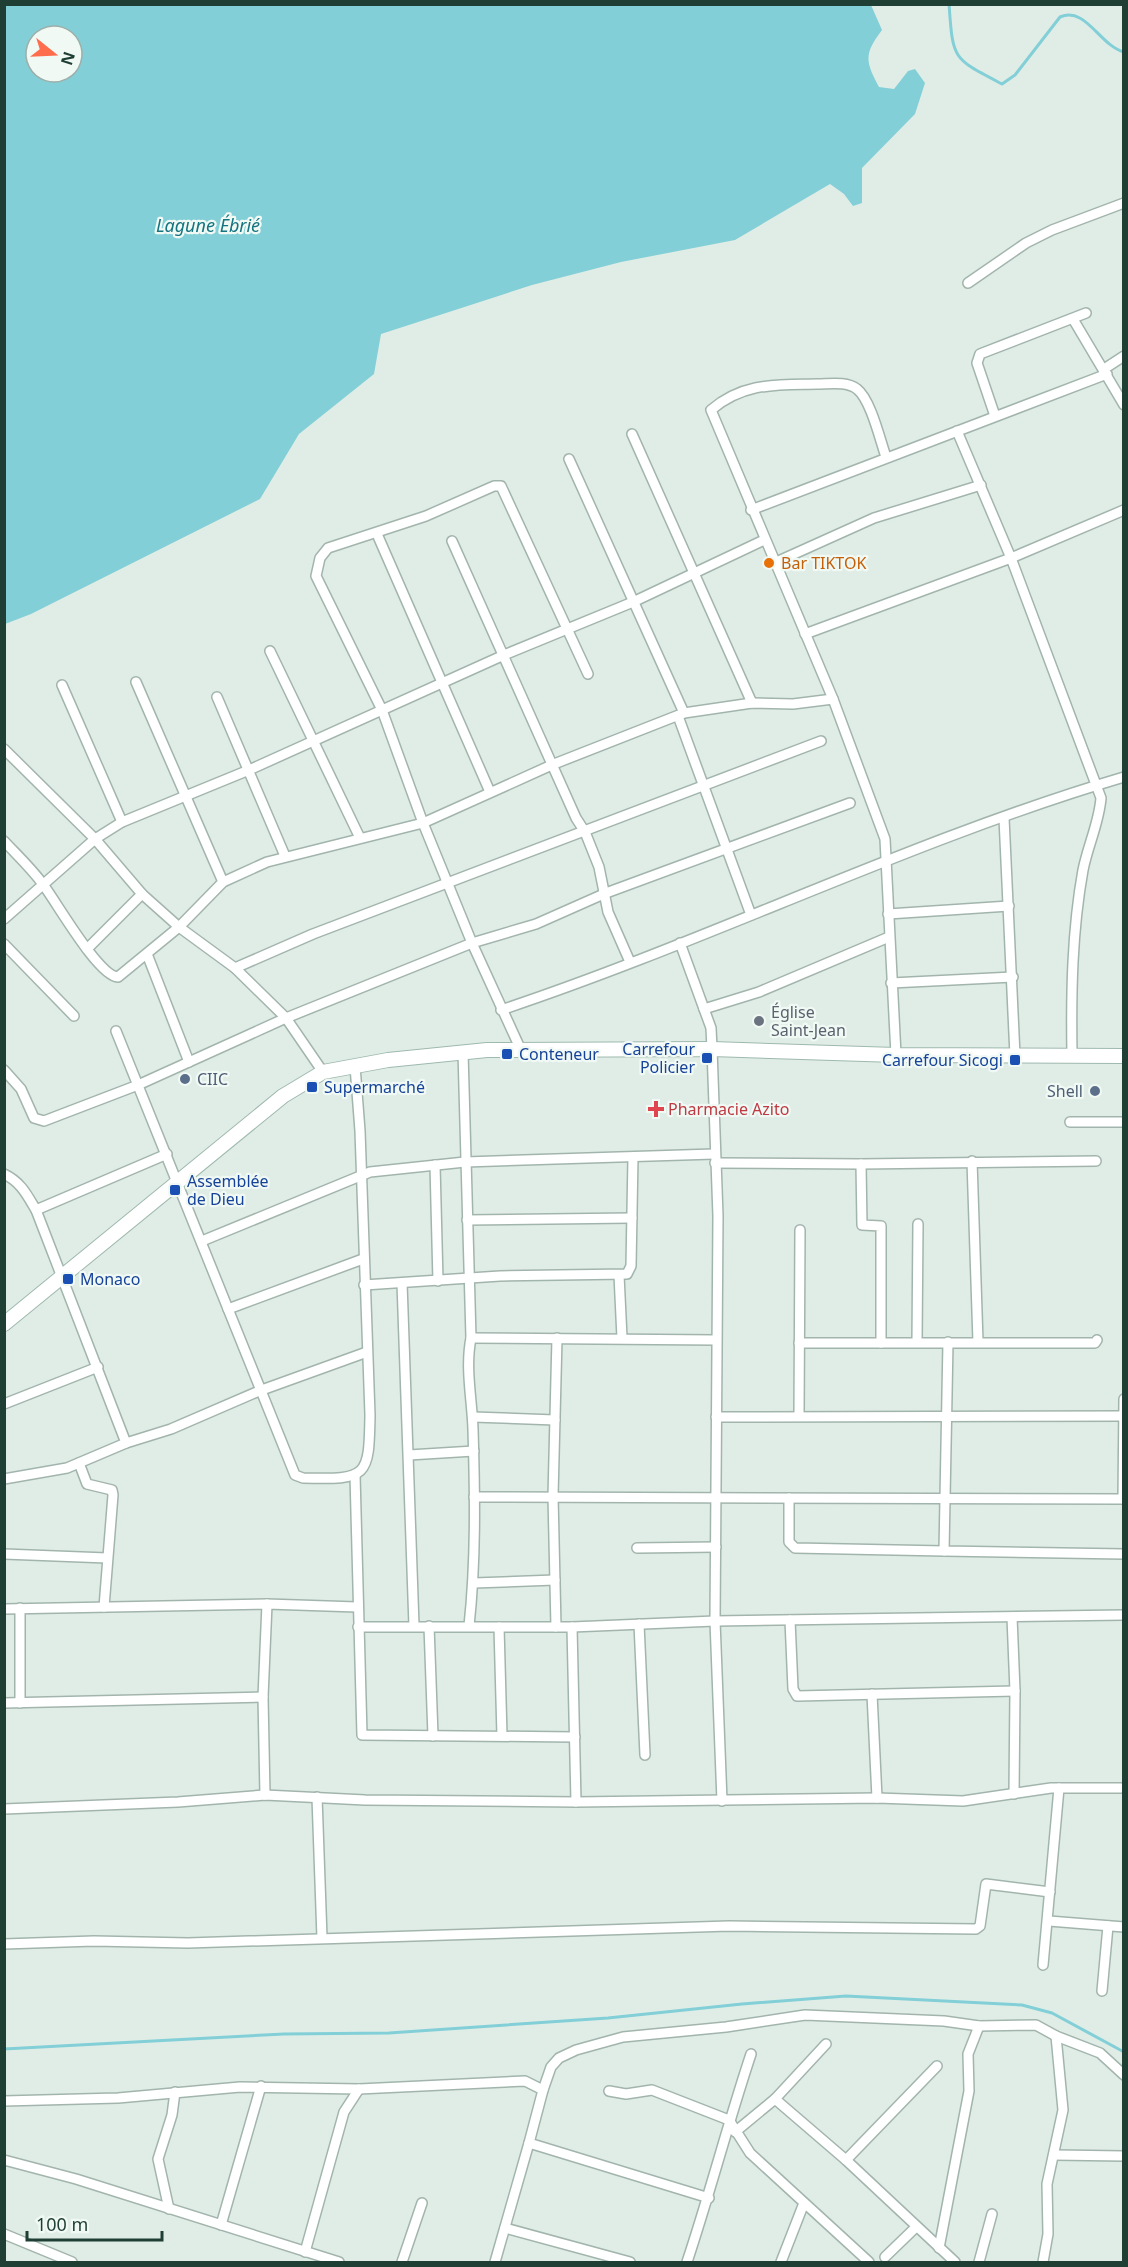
<svg xmlns="http://www.w3.org/2000/svg" width="1128" height="2267" font-family="'Noto Sans',sans-serif">
	<rect width="100%" height="100%" fill="#e0ede6"/>
	<path fill="#83cfd7" fill-rule="evenodd" d="M4,5H871L882,30C864,54 865,61 879,87L894,89L908,71L915,69L925,83L915,114L862,168V203L853,206L844,194L830,184L735,240L621,262L532,285L381,334L374,374L299,434L260,499L31,614L5,624ZM36,36H72V72H36Z"/>
	<g fill="none" stroke-linecap="round" stroke-linejoin="round">
		<g stroke="#83cfd7" stroke-width="3">
			<path d="M949,4C953,60 952,58 1002,84L1015,75L1060,17C1086,6 1099,45 1124,52"/>
			<path d="M4,2049L284,2034L389,2033L608,2018L742,2004L846,1996L1022,2005L1052,2013L1124,2052"/>
		</g>
		<g stroke="#a2b5ad" stroke-width="12">
			<g id="street">
				<path d="M968,283L1026,243L1052,230L1124,203"/>
				<path d="M1073,319L1124,405"/>
				<path d="M1104,369L1124,356"/>
				<path d="M995,416L977,363L980,354L1086,313"/>
				<path d="M957,431L1011,558L1124,510"/>
				<path d="M632,434L752,703"/>
				<path d="M569,459L684,713"/>
				<path d="M751,510L1107,374"/>
				<path d="M377,534L490,792"/>
				<path d="M452,541L576,818L585,832L599,867L608,912L630,962"/>
				<path d="M774,563L874,518L981,485"/>
				<path d="M805,634L1011,558L1101,798C1099,823 1088,845 1083,870C1072,931 1071,993 1072,1055"/>
				<path d="M270,651L360,838"/>
				<path d="M136,682L223,882"/>
				<path d="M62,685L122,822"/>
				<path d="M217,697L285,856"/>
				<path d="M833,699L711,410C744,382 777,385 817,384C830,384 846,381 857,389C871,400 880,440 886,457"/>
				<path d="M678,716L751,915"/>
				<path d="M4,749L95,839L142,894L179,927L235,968L286,1018L323,1072"/>
				<path d="M1004,818L1015,1056"/>
				<path d="M4,841C17,855 31,868 42,883C56,901 98,976 118,977L179,927L223,882L267,862L423,823L554,764L684,713L752,703L793,704L833,699L885,839L896,1055"/>
				<path d="M888,914L1009,906"/>
				<path d="M4,919L95,839L122,822L249,770L504,655L633,602L764,540"/>
				<path d="M680,943L711,1028L712,1049L718,1216L715,1621L722,1801"/>
				<path d="M4,944L74,1016"/>
				<path d="M87,949L142,894"/>
				<path d="M147,954L189,1062"/>
				<path d="M235,968L313,934L821,741"/>
				<path d="M891,983L1013,977"/>
				<path d="M704,1009L759,992L889,937"/>
				<path d="M501,1010C711,940 911,840 1124,777"/>
				<path d="M116,1031L295,1475L303,1478C368,1480 369,1477 370,1415L360,1131L355,1066"/>
				<path d="M520,1048L472,943L423,823L382,710L316,576L320,558L328,548L426,516L494,486H501L588,674"/>
				<path d="M463,1052L471,1338C465,1368 472,1399 473,1429C475,1495 476,1561 469,1626"/>
				<path d="M4,1070L21,1089L34,1118L44,1121L138,1085L286,1018L472,943L536,924L606,893L850,803"/>
				<path d="M1070,1122H1124"/>
				<path d="M972,1161L978,1342"/>
				<path d="M715,1163L861,1164L1096,1161"/>
				<path d="M861,1164L862,1225L881,1226V1343"/>
				<path d="M435,1165L438,1281"/>
				<path d="M4,1174C21,1182 27,1195 36,1210L126,1443"/>
				<path d="M36,1210L167,1154"/>
				<path d="M467,1220L632,1218"/>
				<path d="M202,1241L370,1172L465,1162L714,1154"/>
				<path d="M619,1275L622,1338"/>
				<path d="M402,1283L414,1626"/>
				<path d="M364,1285L500,1276L627,1274L631,1266L633,1157"/>
				<path d="M228,1309L363,1259"/>
				<path d="M471,1338L716,1340"/>
				<path d="M917,1342L918,1224"/>
				<path d="M948,1342L944,1551L1124,1554"/>
				<path d="M799,1343H1095L1097,1340"/>
				<path d="M4,1404L98,1367"/>
				<path d="M799,1416L800,1230"/>
				<path d="M473,1417L555,1420"/>
				<path d="M716,1417L1123,1416"/>
				<path d="M409,1455L474,1451"/>
				<path d="M79,1463L87,1484L112,1490L113,1495L104,1607"/>
				<path d="M355,1475L362,1735L575,1737"/>
				<path d="M4,1479L67,1468L126,1443L171,1429L259,1391L367,1352"/>
				<path d="M474,1497L1124,1499"/>
				<path d="M789,1498V1542L795,1548L944,1551"/>
				<path d="M1123,1499L1124,1399"/>
				<path d="M637,1548L716,1547"/>
				<path d="M4,1554L107,1558"/>
				<path d="M474,1583L555,1580"/>
				<path d="M4,1609L267,1604L357,1607"/>
				<path d="M1012,1617L1015,1691L1014,1794"/>
				<path d="M790,1620L793,1689L797,1696L1015,1691"/>
				<path d="M639,1624L645,1755"/>
				<path d="M429,1626L433,1736"/>
				<path d="M358,1627H572L715,1621L1124,1615"/>
				<path d="M499,1627L502,1736"/>
				<path d="M556,1627L553,1496L557,1338"/>
				<path d="M572,1627L576,1802"/>
				<path d="M872,1694L877,1798"/>
				<path d="M4,1703L263,1697"/>
				<path d="M20,1703V1608"/>
				<path d="M265,1795L263,1697L267,1604"/>
				<path d="M317,1797L322,1938"/>
				<path d="M4,1809L178,1802L265,1795L365,1800L576,1802L877,1798L963,1801L1051,1788H1124"/>
				<path d="M1049,1921L1124,1927"/>
				<path d="M4,1944L94,1941L188,1943L729,1926L976,1929L980,1926L986,1884L1050,1892"/>
				<path d="M1043,1965L1059,1788"/>
				<path d="M1102,1991L1108,1926"/>
				<path d="M543,2090L551,2067L559,2058L576,2050L623,2037L726,2027L805,2015L944,2021L979,2026L1036,2025L1056,2036L1100,2053L1124,2075"/>
				<path d="M609,2091L626,2094L652,2090L729,2120L750,2153L869,2262"/>
				<path d="M775,2099L846,2160L955,2262"/>
				<path d="M4,2101L118,2098L240,2087L359,2089L525,2081L543,2090L529,2143L709,2198"/>
				<path d="M735,2132L775,2099L826,2044"/>
				<path d="M1054,2155L1124,2156"/>
				<path d="M4,2160L76,2179L339,2262"/>
				<path d="M846,2160L937,2066"/>
				<path d="M169,2209L158,2159L172,2115L175,2092"/>
				<path d="M221,2225L261,2086"/>
				<path d="M505,2228L630,2262"/>
				<path d="M4,2234L72,2262"/>
				<path d="M939,2248L969,2091L968,2054L979,2026"/>
				<path d="M305,2252L344,2112L359,2089"/>
				<path d="M885,2257L915,2228"/>
				<path d="M402,2262L422,2203"/>
				<path d="M495,2262L529,2143"/>
				<path d="M687,2262C710,2193 728,2123 751,2054"/>
				<path d="M781,2262L804,2203"/>
				<path d="M979,2262L992,2214"/>
				<path d="M1043,2262L1048,2234L1047,2184L1063,2110L1056,2036"/>
			</g>
		</g>
		<g stroke="#9eb9ae" stroke-width="16">
			<path id="secondary" d="M4,1324L283,1096L323,1072L388,1060L487,1050L712,1049L896,1055L1124,1056"/>
		</g>
		<use href="#street" stroke="#fff" stroke-width="9"/>
		<use href="#secondary" stroke="#fff" stroke-width="14"/>
	</g>
	<circle fill="#e8710a" stroke="#f1f9f5" stroke-width="2" cx="769" cy="563" r="6"/>
	<circle fill="#6b7280" stroke="#f1f9f5" stroke-width="2" cx="759" cy="1021" r="6"/>
	<g fill="#1a4fb4" stroke="#f1f9f5" stroke-width="2">
		<rect x="501" y="1048" width="12" height="12" rx="3"/>
		<rect x="701" y="1052" width="12" height="12" rx="3"/>
		<rect x="1009" y="1054" width="12" height="12" rx="3"/>
		<rect x="306" y="1081" width="12" height="12" rx="3"/>
		<rect x="169" y="1184" width="12" height="12" rx="3"/>
		<rect x="62" y="1273" width="12" height="12" rx="3"/>
	</g>
	<g fill="#5c6f8a" stroke="#f1f9f5" stroke-width="2">
		<circle cx="185" cy="1079" r="6"/>
		<circle cx="1095" cy="1091" r="6"/>
	</g>
	<path fill="#e0444e" stroke="#f1f9f5" stroke-width="2" d="M653 1100h6v6h6v6h-6v6h-6v-6h-6v-6h6z"/>
	<g text-anchor="middle" dominant-baseline="central" stroke-width="4.5" stroke-linejoin="round" paint-order="stroke">
		<g font-size="16" fill="#c56008" stroke="#f1f9f5" text-anchor="start">
			<text x="781" y="563">Bar TIKTOK</text>
		</g>
		<g font-size="16" fill="#5b616d" stroke="#f1f9f5" text-anchor="start">
			<text x="771" y="1012">Église<tspan x="771" dy="18">Saint-Jean</tspan></text>
		</g>
		<g font-size="16" fill="#164399" stroke="#f1f9f5" text-anchor="start">
			<text x="695" y="1049" text-anchor="end">Carrefour<tspan x="695" dy="18">Policier</tspan></text>
			<text x="519" y="1054">Conteneur</text>
			<text x="1003" y="1060" text-anchor="end">Carrefour Sicogi</text>
			<text x="324" y="1087">Supermarché</text>
			<text x="187" y="1181">Assemblée<tspan x="187" dy="18">de Dieu</tspan></text>
			<text x="80" y="1279">Monaco</text>
		</g>
		<g font-size="16" fill="#4e5e75" stroke="#f1f9f5" text-anchor="start">
			<text x="197" y="1079">CIIC</text>
			<text x="1083" y="1091" text-anchor="end">Shell</text>
		</g>
		<g font-size="16" fill="#be3a42" stroke="#f1f9f5" text-anchor="start">
			<text x="668" y="1109">Pharmacie Azito</text>
		</g>
		<g font-size="18" font-style="italic" fill="#147580" stroke="#f1f9f5">
			<text x="208" y="225">Lagune Ébrié</text>
		</g>
	</g>
	<rect width="1128" height="2267" fill="none" stroke="#1f3f34" stroke-width="12"/>
	<g transform="translate(54 54) rotate(108)"><circle r="28" fill="#f1f9f5" stroke="#9dafa8" stroke-width="1.5"/>
	<path d="M0-4.5L10 22L0 15L-10 22Z" fill="#ff6d4c"/>
	<text y="-9" font-size="16" font-weight="bold" text-anchor="middle" fill="#1f3f34">N</text>
	</g>
	<path d="M27 2231v9h135v-9" fill="none" stroke="#1f3f34" stroke-width="3"/>
	<text x="36" y="2231" font-size="18" fill="#1f3f34" stroke="#f1f9f5" stroke-width="4.5" paint-order="stroke">100 m</text>
</svg>
